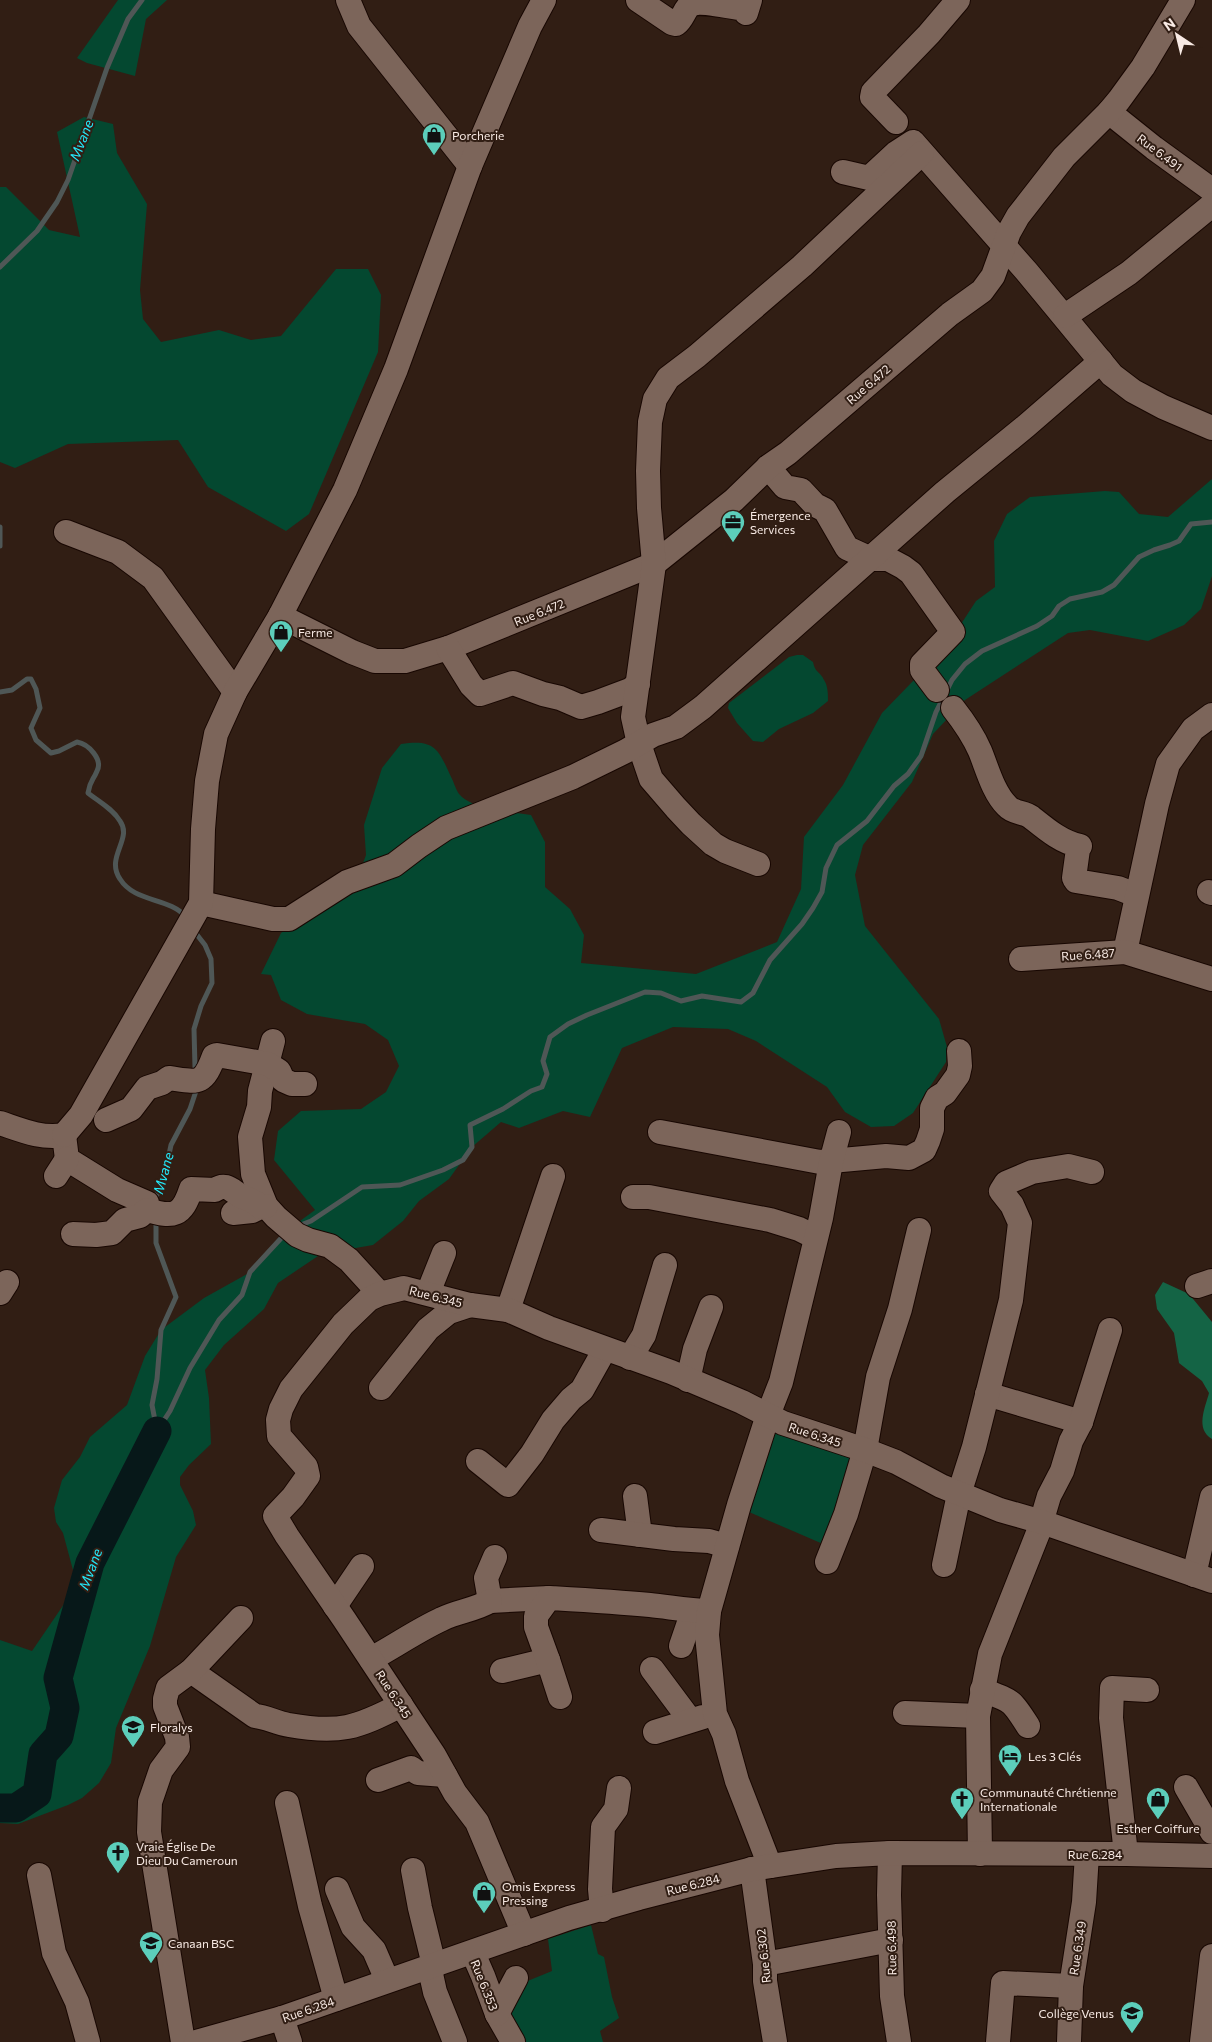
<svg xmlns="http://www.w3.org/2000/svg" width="1212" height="2042" font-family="Commissioner,sans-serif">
	<rect width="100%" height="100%" fill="#311e14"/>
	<g fill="#044830">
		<path d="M118,0H167L146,19L135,76L87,63L77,58Z"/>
		<path d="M84,117L113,124L117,153L147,204L140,290L143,319L161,342L219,330L251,340L281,336L336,269H368L381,295L378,352L309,514L286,531L208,487L178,440L68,444L15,468L0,462V187H6L49,230L80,237L57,132Z"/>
		<path d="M1212,479V576L1201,609L1184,625L1148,641L1090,630L1068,633L965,700L933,734L912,782L863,845L855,875L865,926L939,1019L947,1047L946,1062L913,1113L894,1126L871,1127L845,1112L827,1087L756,1041L728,1029L673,1027L622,1048L590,1117L563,1111L519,1128L501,1122L472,1147L449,1179L419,1201L403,1221L373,1245L321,1254L278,1283L264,1309L224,1345L205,1370L209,1398L211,1444L189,1465L180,1477V1485L193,1511L196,1525L176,1557L150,1646L116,1728L111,1763L99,1783L82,1798L68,1805L18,1824L0,1823V1640L32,1651L77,1585L63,1533L56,1522L54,1508L62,1480L80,1457L90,1437L127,1405L145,1356L161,1330L204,1298L256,1269L285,1232L315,1210L274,1160L278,1131L301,1111L361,1109L386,1092L399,1066L388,1040L365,1024L307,1014L281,1000L271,975L261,974L281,933L318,905L356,882L366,855L364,825L382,768L401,744C438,738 439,752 453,781C455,786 457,792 460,795C474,810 511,812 531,815L545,842V887L570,909L584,935L581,963L696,974L777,942L801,889L804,837L843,785L882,713L946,647L976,601L995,587L994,541L1007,514L1030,497L1105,491L1119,492L1139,514L1168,517Z"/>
		<path d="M797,655H803L813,662C815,673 820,671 824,680C828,686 828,694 828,701L813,713L779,729L763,742L753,741L737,723L728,708L729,703L789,657Z"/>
		<path d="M773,1428L854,1458L823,1544L742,1509Z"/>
		<path d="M591,1925L598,1954L604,1957L612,1997L619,2018L600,2031L603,2042H521L504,2015L503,1991L552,1971L548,1939Z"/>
	</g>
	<path fill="#146445" d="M1163,1282L1189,1294L1212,1322V1439C1195,1429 1205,1408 1209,1393L1202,1381L1179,1363L1174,1333L1157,1309L1155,1295Z"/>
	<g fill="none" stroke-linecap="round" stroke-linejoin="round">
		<g stroke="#4f5756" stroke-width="5">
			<path d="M0,267L37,231L57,202L68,180L107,68L128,19L142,0"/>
			<path d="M0,527V546"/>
			<path d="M0,692L12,690L27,679H31L36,689L40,708L31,728L36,740L51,753L59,751L77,742C89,744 103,760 97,771C93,781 90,780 88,793C98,801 113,809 120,821C133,839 105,857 120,879C135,903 169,897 186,917"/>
			<path d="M194,931L205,945L211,959L212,983L201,1006L194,1029L195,1068L197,1073"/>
			<path d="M156,1201V1197L164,1178L171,1145L190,1109L197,1088"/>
			<path d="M156,1219V1243L176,1297L161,1330L157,1379L152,1405L157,1431"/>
			<path d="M298,1226L311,1221L362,1187L400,1185L443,1170L463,1160L472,1147L470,1125L503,1109L531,1091L542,1087L547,1074L543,1061L550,1037L568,1024L587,1015L645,992L661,993L681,1001L702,996L741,1002L753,993L770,960L802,924L813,908L822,892L826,868L837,845L867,821L894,786L908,774L921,756L936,712L952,680L965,664L982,651L1037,626L1052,616L1059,606L1070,599L1102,592L1114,585L1139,557L1154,550L1170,545L1179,541L1191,524L1212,522"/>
			<path d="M157,1431L170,1411L190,1368L219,1320L242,1295L250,1272L285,1234"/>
		</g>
		<path stroke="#071819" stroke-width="29" d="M0,1808H16L37,1794L43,1754L59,1736L65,1708L58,1678L90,1563L157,1431"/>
		<g stroke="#180702" stroke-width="26">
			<g id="minor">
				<path d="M348,0L359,26L470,166"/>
				<path d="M638,0L672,23L676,24C683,19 684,10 690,5C698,0 733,7 744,9L746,13L750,0"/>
				<path d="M1109,112L1154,148L1212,190"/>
				<path d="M896,122L872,97L873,92L929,34L958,0"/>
				<path d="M843,172L869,178L896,153L913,142L1027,272L1112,375L1133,391L1163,407L1212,428"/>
				<path d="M1065,316L1129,273L1212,205"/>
				<path d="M768,467L785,487L801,490L815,505L825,510L847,548L871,559H888L903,567L911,573L953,632L922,664V670L937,690"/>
				<path d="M66,532L118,552L153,578L235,692"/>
				<path d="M280,616L352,652L375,661H405L448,648L654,564L734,500L768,467L788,453L950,314L982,291L993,276L1009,232L1018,216L1064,157L1109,112L1119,100L1143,67L1183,0"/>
				<path d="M448,648L471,685L480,694L513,683L543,694L560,698L581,707L598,702L630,690L638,684"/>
				<path d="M953,708C964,722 973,735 980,751C987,768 993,792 1007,806C1013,813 1024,812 1031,817C1046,829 1061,842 1080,846L1078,849L1074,878L1076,881L1118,888L1136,895"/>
				<path d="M758,864L725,851L713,844L691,824L676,808L651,779L639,744L633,717L654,564L649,508L648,471L650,422L655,399L668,378L697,356L802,266L922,153"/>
				<path d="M1209,892L1212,893"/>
				<path d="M201,903L273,919H289L347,882L394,865L419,846L446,828L573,777L626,751L653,735L676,727L703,707L945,492L1026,426L1101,361"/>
				<path d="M1125,952L1157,804L1168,764L1193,729L1212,715"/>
				<path d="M1021,959L1125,952L1212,979"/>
				<path d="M273,1041L260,1091L259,1107L250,1137L253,1174L266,1206L276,1217L297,1235L308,1240L330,1246L349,1260L380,1294"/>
				<path d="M106,1120L131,1109L147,1088L162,1083L169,1078C198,1082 203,1086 214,1056L217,1055L268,1064L279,1071L283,1080L292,1084H305"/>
				<path d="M0,1123C21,1130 41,1139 64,1135L67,1159L117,1190L147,1203V1210"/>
				<path d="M660,1132L820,1162L886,1156L909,1158L924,1150L928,1141L932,1129V1108L937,1098L945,1093L958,1075L960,1066L959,1051"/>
				<path d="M64,1135L81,1115L201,903L203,829L207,781L216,734L235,692L280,616L345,490L396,369L470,166L530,26L544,0"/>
				<path d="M56,1176L67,1159"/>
				<path d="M633,1197H649L770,1220L799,1229L815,1237"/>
				<path d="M233,1213L252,1211L260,1207"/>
				<path d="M73,1234L96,1235L112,1233L125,1220L140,1216L147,1210C174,1218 182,1216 191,1189L215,1190C227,1181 233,1193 243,1197C250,1200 255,1201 260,1207L266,1206"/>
				<path d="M1197,1286L1212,1281"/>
				<path d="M0,1293L7,1282"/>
				<path d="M428,1293L444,1253"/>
				<path d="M508,1310L553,1176"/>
				<path d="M630,1358L644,1335L665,1265"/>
				<path d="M688,1380L695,1349L711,1307"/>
				<path d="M381,1388L428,1329L449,1312L470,1305"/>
				<path d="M987,1394L1081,1422"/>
				<path d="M478,1461L508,1485L532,1454L553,1420L571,1399L582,1390L605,1349"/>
				<path d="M635,1496L640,1535"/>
				<path d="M601,1530L674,1539L709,1541L727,1546"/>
				<path d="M495,1557L486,1578L490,1601L549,1598"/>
				<path d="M827,1562L846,1514L865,1450L878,1377L900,1309L919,1230"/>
				<path d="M944,1565L959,1494L974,1447L1011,1300L1020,1223L1012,1205L1001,1191L1006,1183L1032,1172L1068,1166L1092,1172"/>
				<path d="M1194,1575L1212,1497"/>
				<path d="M335,1606L362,1566"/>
				<path d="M681,1646L693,1611"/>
				<path d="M371,1659C395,1646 418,1630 442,1619C458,1611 475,1610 490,1601"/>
				<path d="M652,1669L690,1720"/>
				<path d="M191,1671L255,1716C267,1717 276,1723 289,1725C339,1734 357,1728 401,1705"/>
				<path d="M502,1671L548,1660"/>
				<path d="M982,1690C1012,1701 1011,1699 1028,1726"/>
				<path d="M560,1697L548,1660L536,1627V1616L549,1598C582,1600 616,1602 650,1605C670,1607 689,1611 709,1611"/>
				<path d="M905,1713L978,1716"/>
				<path d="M655,1732L703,1717"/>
				<path d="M378,1780L411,1768L418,1773L445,1775"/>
				<path d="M1186,1787L1212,1832"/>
				<path d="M287,1803L310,1906L336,1999"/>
				<path d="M890,1853L889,1895L892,1996L899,2042"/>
				<path d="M980,1854L978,1716L990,1654L1038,1533L1049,1496L1062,1471L1071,1441L1081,1422L1110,1330"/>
				<path d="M1126,1854L1111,1718L1112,1688L1147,1690"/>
				<path d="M770,1866L737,1781L724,1734L715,1714L707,1635L709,1611L739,1505L768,1415L781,1382L821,1218L831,1162L839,1132"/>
				<path d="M752,1869L765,1964V1981L775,2042"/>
				<path d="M413,1870L420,1908L434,1965L431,1974L435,1992L455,2042"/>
				<path d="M39,1875L54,1953L77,2002L88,2042"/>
				<path d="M337,1889L353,1927L374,1950L387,1980"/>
				<path d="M602,1910L600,1889L603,1827L616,1809L619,1788"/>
				<path d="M524,1934L477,1822L455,1793L434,1755L344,1619L287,1536L275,1516L293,1497L308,1476L306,1467L279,1436L278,1420L281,1409L291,1389L343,1324L369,1299L380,1294L404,1288L470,1305L508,1310L549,1328L671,1372L742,1402L783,1423L865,1450L896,1462L941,1486L1000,1510L1042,1522L1212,1581"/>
				<path d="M473,1953L483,1976L497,2014L513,2042"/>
				<path d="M765,1964L891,1940"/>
				<path d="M497,2014L516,1978"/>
				<path d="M282,2018L290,2042"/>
				<path d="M183,2042L149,1832L150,1802L161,1770L178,1747L177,1737L165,1706V1699L168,1688L191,1671L241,1618"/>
				<path d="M196,2042L282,2018L569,1918L639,1898L752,1869L836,1856L890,1853L1126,1854L1212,1856"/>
				<path d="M998,2042L1003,1983L1071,1986"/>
				<path d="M1069,2042L1071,1986L1084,1902L1087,1854"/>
				<path d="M1202,2042L1212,1956"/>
			</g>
		</g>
		<use href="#minor" stroke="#7c655a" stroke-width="24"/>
	</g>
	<defs>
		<g id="shop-pin" transform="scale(1.25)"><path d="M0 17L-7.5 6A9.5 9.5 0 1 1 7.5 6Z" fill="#5ccebb" stroke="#311e14"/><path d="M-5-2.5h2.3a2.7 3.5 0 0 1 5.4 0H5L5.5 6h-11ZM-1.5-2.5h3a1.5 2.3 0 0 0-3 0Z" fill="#111"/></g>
		<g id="office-pin" transform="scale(1.25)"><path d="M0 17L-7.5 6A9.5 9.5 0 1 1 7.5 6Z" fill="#5ccebb" stroke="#311e14"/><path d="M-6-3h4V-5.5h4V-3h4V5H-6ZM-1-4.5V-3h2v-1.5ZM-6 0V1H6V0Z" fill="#111"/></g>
		<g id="school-pin" transform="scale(1.25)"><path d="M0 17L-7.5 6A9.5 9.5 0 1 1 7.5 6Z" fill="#5ccebb" stroke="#311e14"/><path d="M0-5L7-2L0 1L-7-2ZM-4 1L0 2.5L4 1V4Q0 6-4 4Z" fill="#111"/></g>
		<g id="hotel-pin" transform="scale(1.25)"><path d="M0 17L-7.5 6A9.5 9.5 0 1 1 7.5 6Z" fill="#5ccebb" stroke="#311e14"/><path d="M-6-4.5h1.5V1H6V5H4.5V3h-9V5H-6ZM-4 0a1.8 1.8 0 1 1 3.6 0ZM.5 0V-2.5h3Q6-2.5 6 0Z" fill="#111"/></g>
		<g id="church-pin" transform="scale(1.25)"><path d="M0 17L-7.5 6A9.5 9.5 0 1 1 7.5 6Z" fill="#5ccebb" stroke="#311e14"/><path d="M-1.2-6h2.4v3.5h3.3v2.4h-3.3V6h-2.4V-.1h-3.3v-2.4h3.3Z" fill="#111"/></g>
	</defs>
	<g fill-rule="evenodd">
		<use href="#shop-pin" x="434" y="135"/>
		<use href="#office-pin" x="733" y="522"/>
		<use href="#shop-pin" x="281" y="632"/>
		<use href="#school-pin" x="133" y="1727"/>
		<use href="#hotel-pin" x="1010" y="1756"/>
		<use href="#church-pin" x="962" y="1799"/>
		<use href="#shop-pin" x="1158" y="1799"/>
		<use href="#church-pin" x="118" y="1853"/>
		<use href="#shop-pin" x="484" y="1893"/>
		<use href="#school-pin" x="151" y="1943"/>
		<use href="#school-pin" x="1132" y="2013"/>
	</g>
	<g text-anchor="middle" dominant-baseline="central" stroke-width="4" stroke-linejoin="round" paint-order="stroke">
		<g font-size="12" fill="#f8eae4" stroke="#311e14" text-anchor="start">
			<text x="452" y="135">Porcherie</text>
			<text x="750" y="515">Émergence<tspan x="750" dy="14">Services</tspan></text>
			<text x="298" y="632">Ferme</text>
			<text x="150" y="1727">Floralys</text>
			<text x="1028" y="1756">Les 3 Clés</text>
			<text x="980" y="1792">Communauté Chrétienne<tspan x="980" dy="14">Internationale</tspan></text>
			<text x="1158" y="1828" text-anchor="middle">Esther Coiffure</text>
			<text x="136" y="1846">Vraie Église De<tspan x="136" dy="14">Dieu Du Cameroun</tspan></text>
			<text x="502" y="1886">Omis Express<tspan x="502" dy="14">Pressing</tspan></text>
			<text x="168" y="1943">Canaan BSC</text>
			<text x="1114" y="2013" text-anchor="end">Collège Venus</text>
		</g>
		<g font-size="12" fill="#f8eae4" stroke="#311e14">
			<text transform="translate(1160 152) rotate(37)">Rue 6.491</text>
			<text transform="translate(868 384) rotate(-41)">Rue 6.472</text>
			<text transform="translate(539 612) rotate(-22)">Rue 6.472</text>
			<text transform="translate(1088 954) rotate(-4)">Rue 6.487</text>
			<text transform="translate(436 1296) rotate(14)">Rue 6.345</text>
			<text transform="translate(815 1434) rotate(18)">Rue 6.345</text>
			<text transform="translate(394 1694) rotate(57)">Rue 6.345</text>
			<text x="1095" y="1854">Rue 6.284</text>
			<text transform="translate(693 1884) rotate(-14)">Rue 6.284</text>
			<text transform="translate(891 1948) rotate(-91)">Rue 6.498</text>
			<text transform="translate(1077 1948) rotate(-81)">Rue 6.349</text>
			<text transform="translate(763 1956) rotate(-96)">Rue 6.302</text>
			<text transform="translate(485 1985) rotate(68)">Rue 6.353</text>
			<text transform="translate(308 2009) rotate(-19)">Rue 6.284</text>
		</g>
		<g font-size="14" font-style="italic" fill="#23eafb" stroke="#311e14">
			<text transform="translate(81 140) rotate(-69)">Mvane</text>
			<text transform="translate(163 1173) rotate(-75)">Mvane</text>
			<text transform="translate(90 1569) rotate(-70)">Mvane</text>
		</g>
	</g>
	<g transform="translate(1177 35) rotate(325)" stroke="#311e14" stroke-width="4" paint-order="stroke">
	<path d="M0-4L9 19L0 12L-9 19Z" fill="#f8eae4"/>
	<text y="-8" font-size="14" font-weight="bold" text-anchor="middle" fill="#f8eae4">N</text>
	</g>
</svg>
